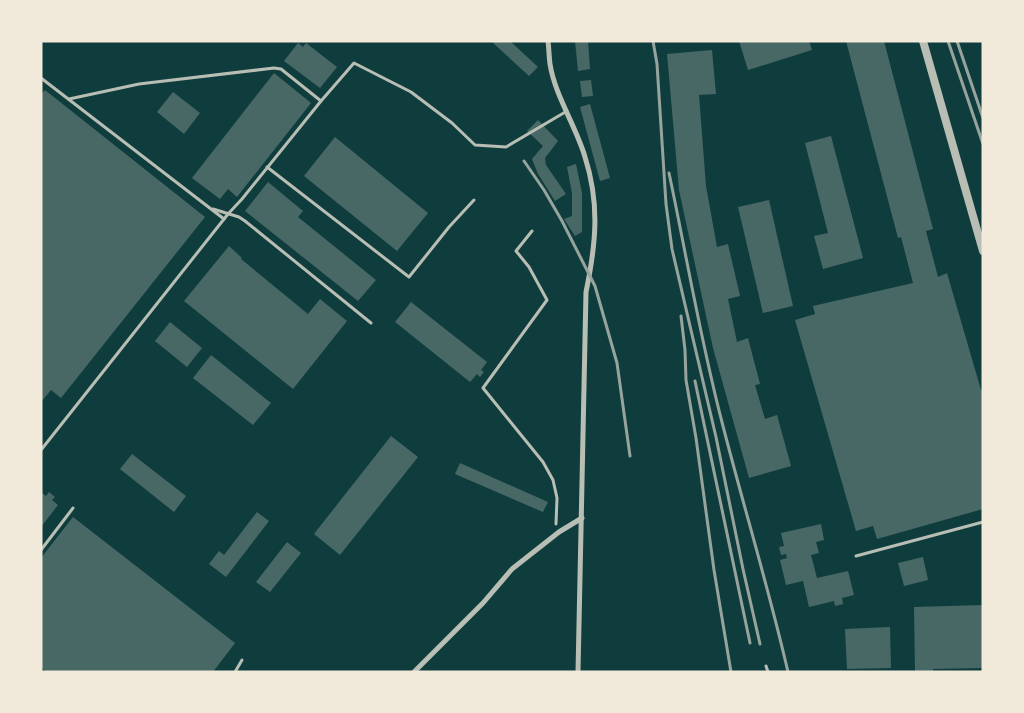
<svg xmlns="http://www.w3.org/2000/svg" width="1024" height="713" font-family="'Source Sans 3',sans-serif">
	<rect width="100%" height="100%" fill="#0f3d3e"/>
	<g fill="#486865">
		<path d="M491,41H510L538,67L529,76Z"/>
		<path d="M575,41H588L590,69L578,71Z"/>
		<path d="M739,41H809L812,50L748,70Z"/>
		<path d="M846,41H884L933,229L926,231L938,277L947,273L981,390L983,389V509L877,539L873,526L856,531L795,320L815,314L813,306L913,283L901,237L898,238Z"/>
		<path d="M298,43L303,47L306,43L337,67L320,88L284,61Z"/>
		<path d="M712,50L716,94L699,95L706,186L717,247L728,244L740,296L728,299L737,342L748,338L760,384L755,385L765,419L777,415L791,466L749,478L713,348L679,190L667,54Z"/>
		<path d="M274,73L311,103L237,197L228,189L220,199L192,178Z"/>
		<path d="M591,80L593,96L582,97L580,81Z"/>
		<path d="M45,90L205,217L61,398L51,390L41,402V94Z"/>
		<path d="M173,92L200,113L184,134L157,112Z"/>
		<path d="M590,104L610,178L600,181L580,107Z"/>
		<path d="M538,120L558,141L545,158L546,165L566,194L555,201L538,174L532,159L543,146L527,131Z"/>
		<path d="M831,136L863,258L823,269L814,236L828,233L805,143Z"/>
		<path d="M335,137L428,213L397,251L304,176Z"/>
		<path d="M576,164L582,193V232L575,236L564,219L572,216V193L567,167Z"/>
		<path d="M268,182L303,211L298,217L376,280L358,301L245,211Z"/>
		<path d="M769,200L793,306L763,313L738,207Z"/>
		<path d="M229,246L242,258L241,259L308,314L320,299L347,321L293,389L184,301Z"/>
		<path d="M411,302L487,362L481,370L484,372L480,377L477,374L470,382L395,322Z"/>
		<path d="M170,322L202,348L187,367L155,341Z"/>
		<path d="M211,355L271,403L253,425L193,378Z"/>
		<path d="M391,436L418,457L340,555L314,534Z"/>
		<path d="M132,454L186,496L174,512L120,469Z"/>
		<path d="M460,463L548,502L543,512L455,474Z"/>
		<path d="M41,492L46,496L49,492L55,497L52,500L58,505L41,527Z"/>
		<path d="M257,512L269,521L226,577L209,564L219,551L224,555Z"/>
		<path d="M73,517L235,643L213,672H47L41,668V558Z"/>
		<path d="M821,524L824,540L816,542L819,553L811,555L817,578L848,571L854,595L842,598L843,604L835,606L834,601L809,607L803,581L786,585L780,560L787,558L786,554L781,555L779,547L784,546L781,533Z"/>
		<path d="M287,542L301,553L270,592L256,582Z"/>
		<path d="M923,557L928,580L904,586L898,563Z"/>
		<path d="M983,605V668L933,669V672H915L914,607Z"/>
		<path d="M890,627L891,668L847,669L845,629Z"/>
	</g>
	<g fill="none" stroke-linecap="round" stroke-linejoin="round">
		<g stroke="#b8beb3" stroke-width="3">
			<path d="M41,78L224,219"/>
			<path d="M321,101L354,63L411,92L452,123L475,145L506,147L567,111"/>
			<path d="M267,167L409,277L449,227L474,200"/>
			<path d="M213,209L239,217L245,221L371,323"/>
			<path d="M532,231L516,251L529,267L547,300L483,388L543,462L553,480L557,498L556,524"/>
			<path d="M41,450L228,214L242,199L321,101L281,69L274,68L139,84L69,99"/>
			<path d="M41,550L73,508"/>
			<path d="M856,556L983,522"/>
			<path d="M766,666L768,672"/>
			<path d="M235,672L242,660"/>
		</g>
		<g stroke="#b8beb3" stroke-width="5">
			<path d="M548,41C549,49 549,57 550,64C555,96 576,126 585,157C600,204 596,244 586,292L578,672"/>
			<path d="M414,672L483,603L512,569L559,532L582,518"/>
		</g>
		<path stroke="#b8beb3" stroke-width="8" d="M923,41L983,251"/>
		<g stroke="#97a49c" stroke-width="3">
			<path d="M653,41L657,64L666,204L672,249L716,437L743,569L760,644"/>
			<path d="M948,41L983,144"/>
			<path d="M957,41L983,118"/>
			<path d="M524,161L544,190L562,221L595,286L617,363L630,456"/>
			<path d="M669,173C687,258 701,343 723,426C744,508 769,589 788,672"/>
			<path d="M681,316L685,350L686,380L696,438L714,570L731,672"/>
			<path d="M695,381L750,643"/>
		</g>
	</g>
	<rect width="1024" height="713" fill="none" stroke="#f1e9da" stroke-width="85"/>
</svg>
